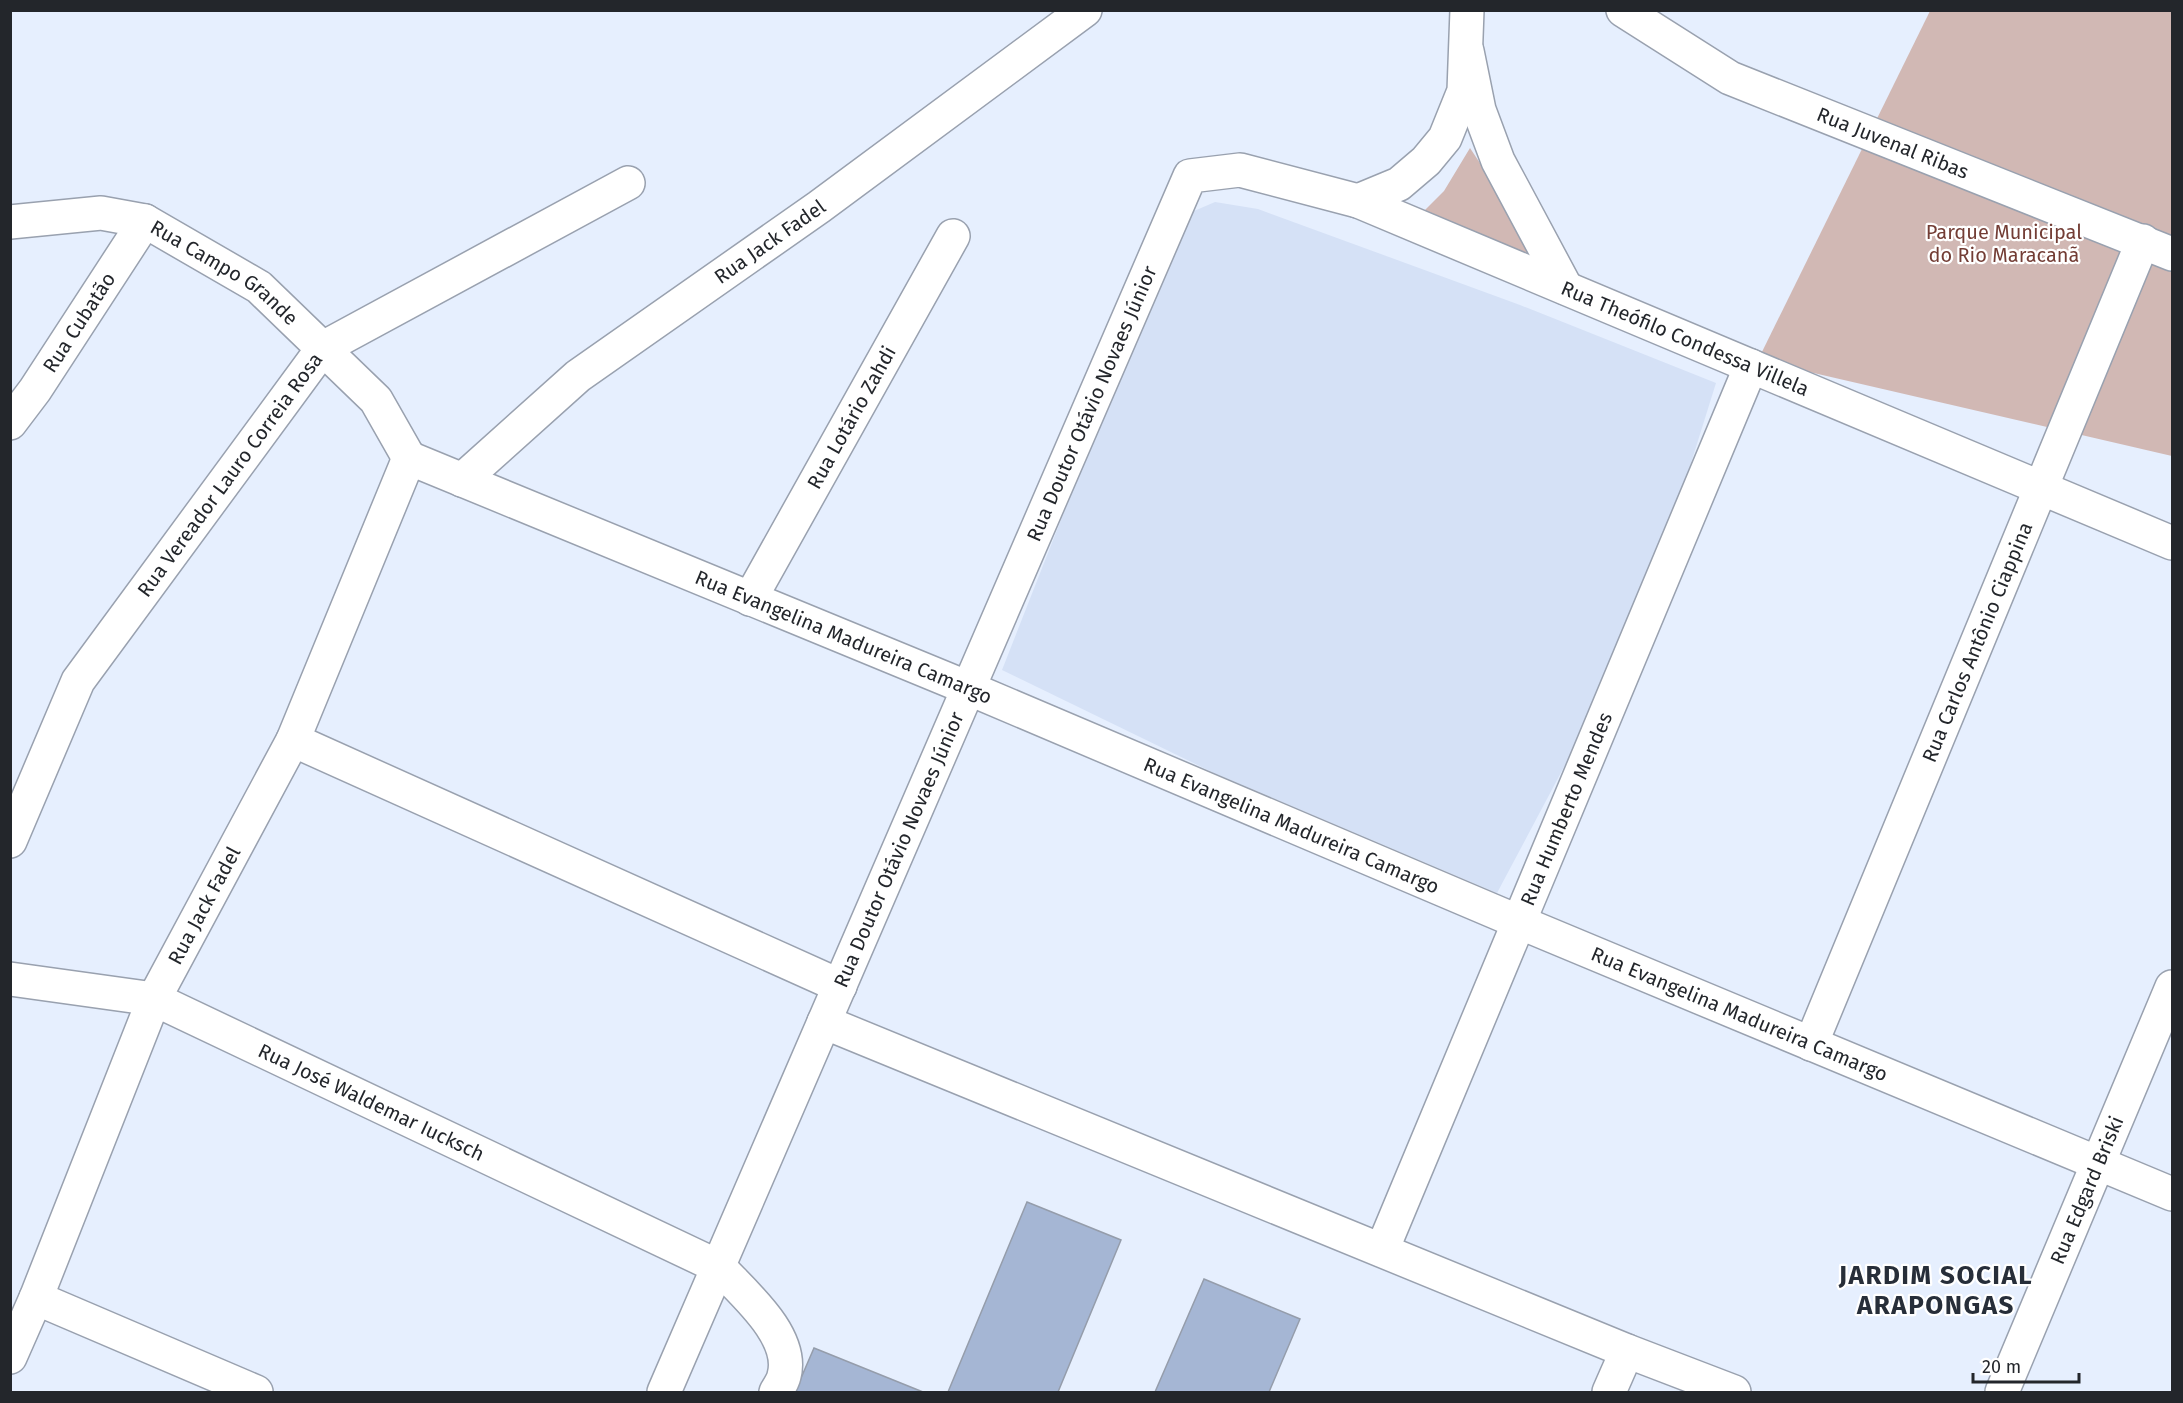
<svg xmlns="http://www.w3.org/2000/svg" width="2183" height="1403" font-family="'Fira Sans',sans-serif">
	<rect width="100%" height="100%" fill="#e6effe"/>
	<path fill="#d5e1f6" d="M1215,202L1258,209L1520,305L1716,383L1642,620L1497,893L1214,773L1002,670L1180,217Z"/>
	<g fill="#d1b8b4">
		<path d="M1930,11H2172V456L1758,360Z"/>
		<path d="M1470,148L1546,263L1418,217L1444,191Z"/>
	</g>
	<g fill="#a5b6d4" stroke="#959dab" stroke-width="1.5">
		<path d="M1027,1202L1121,1240L1058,1392H948Z"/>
		<path d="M1204,1279L1300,1319L1269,1392H1155Z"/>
		<path d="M814,1348L923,1392H795Z"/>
	</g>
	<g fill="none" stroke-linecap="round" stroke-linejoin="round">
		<g stroke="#99a1af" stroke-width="36">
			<g id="minor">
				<path id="s1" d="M1623,10L1730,78L2172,254"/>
				<path d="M1467,51L1479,110L1498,161L1566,288"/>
				<path d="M1358,201L1399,184L1426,161L1445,138L1464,91L1467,10"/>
				<path id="s2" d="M10,222L101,213L145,221L259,287L376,400L409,458"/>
				<path id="s3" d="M10,423L35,390L145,221"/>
				<path id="s4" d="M409,458L968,688L1519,922L2172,1194"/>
				<path id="s5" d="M462,480L578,376L819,207L1085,10"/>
				<path id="s6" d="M750,599L953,236"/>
				<path d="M293,740L840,986"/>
				<path id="s7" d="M10,841L78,681L323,348L628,183"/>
				<path id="s8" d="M10,979L154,999L719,1267C743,1293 795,1336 784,1376C783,1381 779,1387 776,1392"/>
				<path d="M824,1022L1627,1351L1734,1392"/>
				<path id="s9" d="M1811,1044L2143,241"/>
				<path id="s10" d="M1382,1250L1751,366"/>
				<path d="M36,1298L256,1392"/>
				<path id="s11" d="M10,1357L36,1298L154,999L293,740L409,458"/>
				<path id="s12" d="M664,1392L1190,176L1240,170L1358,201L2172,543"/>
				<path d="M1609,1392L1627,1351"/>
				<path id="s13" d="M2002,1392L2172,987"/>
			</g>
		</g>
		<use href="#minor" stroke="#fff" stroke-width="33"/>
	</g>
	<g text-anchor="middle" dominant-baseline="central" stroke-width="4.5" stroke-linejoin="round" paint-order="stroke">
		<g font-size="20" fill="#23262b" stroke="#fff">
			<text stroke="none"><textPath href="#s1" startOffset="302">Rua Juvenal Ribas</textPath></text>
			<text stroke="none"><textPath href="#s5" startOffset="390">Rua Jack Fadel</textPath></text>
			<text stroke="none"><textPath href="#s2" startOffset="231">Rua Campo Grande</textPath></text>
			<text stroke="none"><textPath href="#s3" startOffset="122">Rua Cubatão</textPath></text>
			<text stroke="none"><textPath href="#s12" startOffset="1852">Rua Theófilo Condessa Villela</textPath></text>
			<text stroke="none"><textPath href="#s12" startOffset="1077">Rua Doutor Otávio Novaes Júnior</textPath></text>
			<text stroke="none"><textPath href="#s6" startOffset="208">Rua Lotário Zahdi</textPath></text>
			<text stroke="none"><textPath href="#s7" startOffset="430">Rua Vereador Lauro Correia Rosa</textPath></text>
			<text stroke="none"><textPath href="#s4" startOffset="470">Rua Evangelina Madureira Camargo</textPath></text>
			<text stroke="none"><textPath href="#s9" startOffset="435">Rua Carlos Antônio Ciappina</textPath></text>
			<text stroke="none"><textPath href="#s10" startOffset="478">Rua Humberto Mendes</textPath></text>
			<text stroke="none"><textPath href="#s4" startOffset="956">Rua Evangelina Madureira Camargo</textPath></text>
			<text stroke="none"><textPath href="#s12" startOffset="591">Rua Doutor Otávio Novaes Júnior</textPath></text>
			<text stroke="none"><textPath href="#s11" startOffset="492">Rua Jack Fadel</textPath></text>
			<text stroke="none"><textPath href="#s4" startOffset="1442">Rua Evangelina Madureira Camargo</textPath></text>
			<text stroke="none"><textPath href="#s8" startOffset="386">Rua José Waldemar Iucksch</textPath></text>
			<text stroke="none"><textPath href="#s13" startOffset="219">Rua Edgard Briski</textPath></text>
		</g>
		<g font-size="20" fill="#733d35" stroke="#fff">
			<text x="2004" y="232">Parque Municipal<tspan x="2004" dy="23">do Rio Maracanã</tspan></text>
		</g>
		<g font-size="26" font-weight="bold" letter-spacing="1.5" fill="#272e39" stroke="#fff">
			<text x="1936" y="1275">JARDIM SOCIAL<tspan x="1936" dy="30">ARAPONGAS</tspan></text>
		</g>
	</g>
	<rect width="2183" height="1403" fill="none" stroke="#23262b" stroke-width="24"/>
	<path d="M1973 1373v9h106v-9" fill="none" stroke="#23262b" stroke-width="3"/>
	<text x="1982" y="1373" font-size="18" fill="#23262b" stroke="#ffffff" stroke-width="4.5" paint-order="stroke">20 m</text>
</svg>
